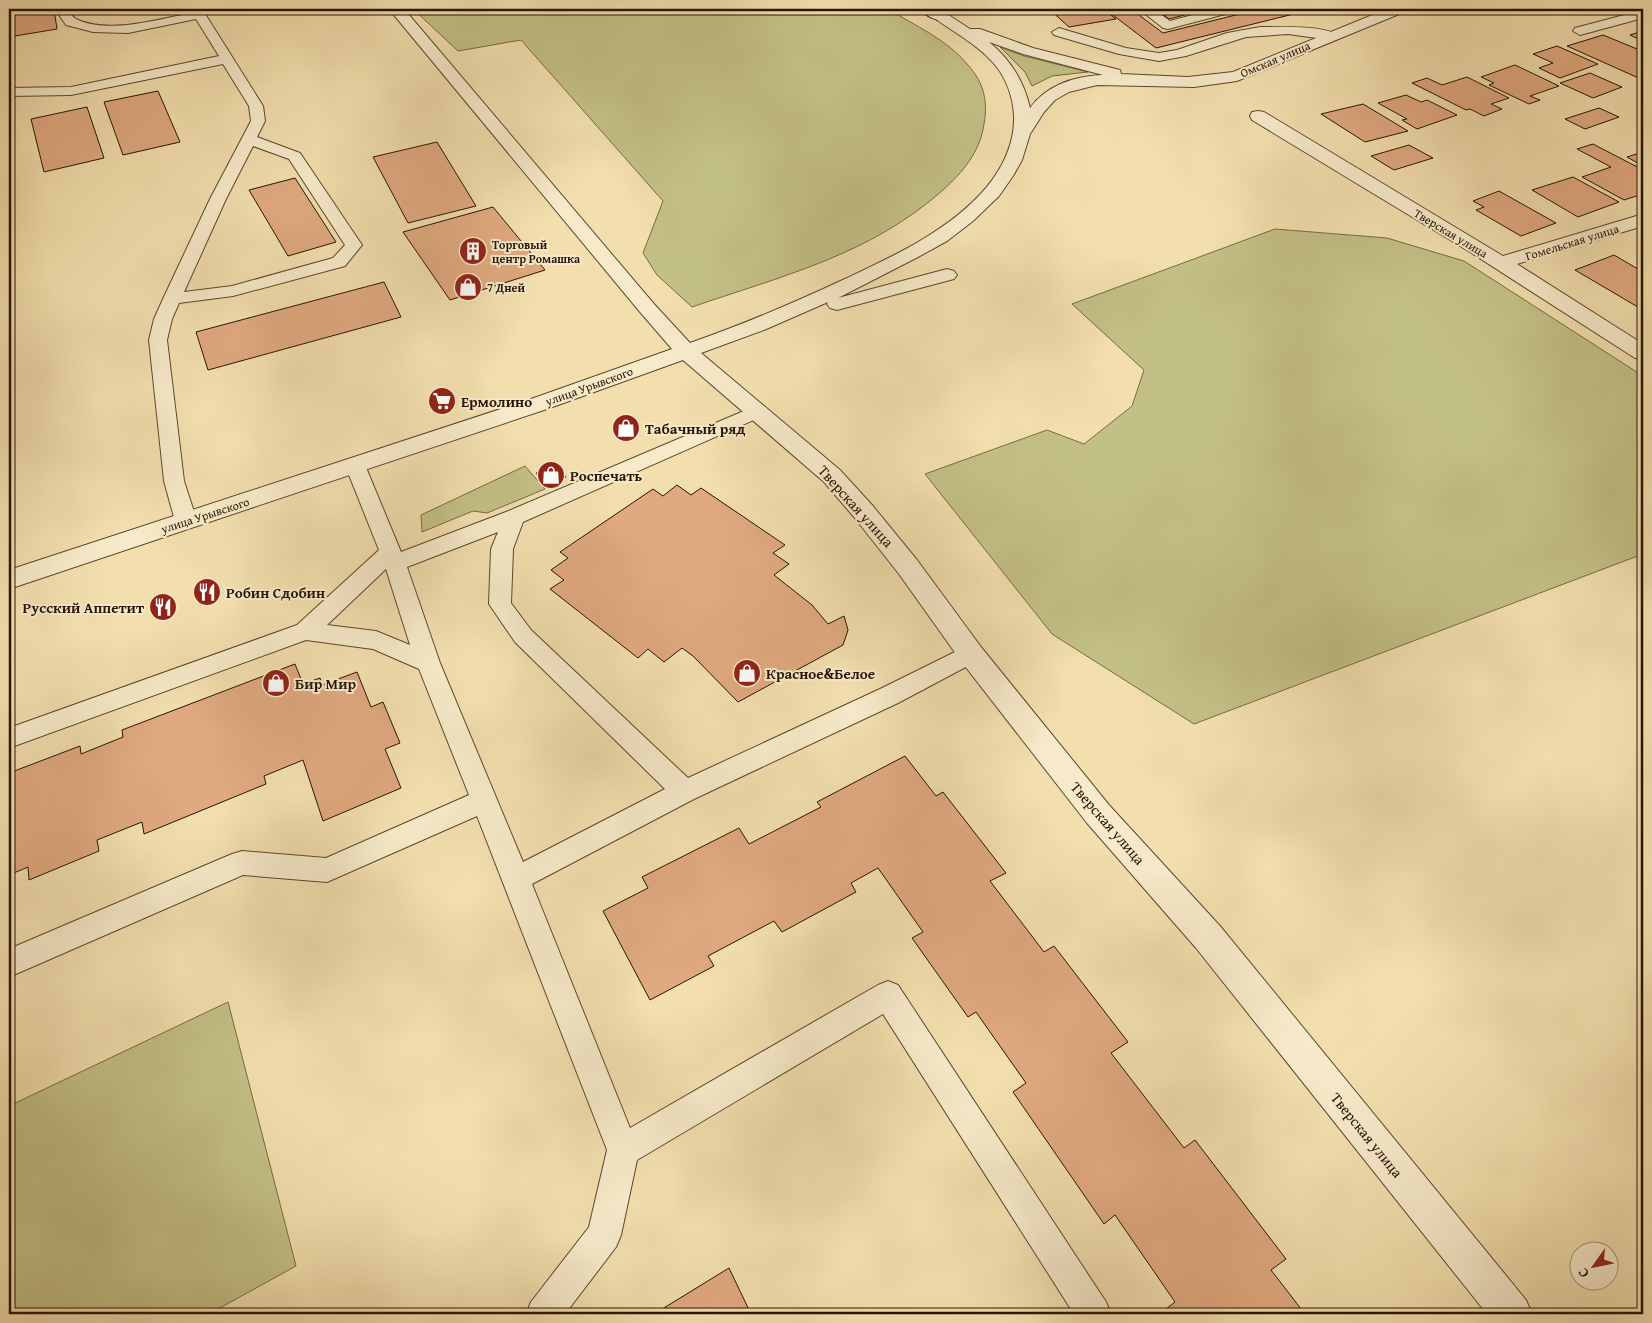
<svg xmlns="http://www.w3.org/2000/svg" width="1652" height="1323" font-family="'Gentium Book Plus',serif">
	<rect width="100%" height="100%" fill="#f3dfae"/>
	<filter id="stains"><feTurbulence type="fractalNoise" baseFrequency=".004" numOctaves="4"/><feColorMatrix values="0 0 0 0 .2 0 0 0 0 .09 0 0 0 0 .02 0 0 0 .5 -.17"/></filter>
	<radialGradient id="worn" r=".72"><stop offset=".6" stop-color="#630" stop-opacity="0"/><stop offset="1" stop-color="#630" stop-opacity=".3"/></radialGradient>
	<g fill="#c3c085" stroke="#766a44">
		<path d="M413,9H888C914,25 948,40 968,65C984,83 988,101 984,124C980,152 963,172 943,190C870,255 782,276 692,307L657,275L643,253L663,201L521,40L458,51Z"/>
		<path d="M1000,47L1024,56L1088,72L1052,76L1032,86L1025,72Z"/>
		<path d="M1275,229L1387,238L1464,261L1643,376V554L1194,724L1052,634L925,474L1047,430L1084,444L1132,406L1144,370L1072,304Z"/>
		<path d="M525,466L545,489L487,513L473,511L422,532L421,515Z"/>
		<path d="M228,1002L296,1266L209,1314H9V1106Z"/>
	</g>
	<g fill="#e0a980" stroke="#281402">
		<path d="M38,9H54L57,29L9,37V14Z"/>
		<path d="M1049,9H1103L1116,19L1069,27Z"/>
		<path d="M1105,9H1131L1163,33L1260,9H1314L1156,48Z"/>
		<path d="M1156,9H1202L1204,10L1169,19Z"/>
		<path d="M1643,31V41L1630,35Z"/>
		<path d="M1603,35L1642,51L1639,53L1643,55V80L1567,46Z"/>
		<path d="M1557,46L1598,64L1560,78L1539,68L1553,63L1533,54Z"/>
		<path d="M1515,65L1559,86L1530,96L1540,100L1529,104L1489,85L1494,83L1481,77Z"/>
		<path d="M1590,73L1622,87L1593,98L1560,83Z"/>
		<path d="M1467,77L1509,98L1491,104L1502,109L1484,116L1470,109L1466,110L1412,83L1427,78L1442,85Z"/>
		<path d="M158,91L180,142L123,155L104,102Z"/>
		<path d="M1406,95L1421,102L1427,100L1457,115L1417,129L1402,120L1407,119L1378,103Z"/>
		<path d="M1363,104L1408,131L1365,142L1321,114Z"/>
		<path d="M87,107L104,158L44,172L31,119Z"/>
		<path d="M1599,108L1619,117L1585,129L1565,119Z"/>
		<path d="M437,142L476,206L408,223L373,157Z"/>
		<path d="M1593,144L1643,170V194L1624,200L1582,177L1611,167L1577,149Z"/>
		<path d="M1409,145L1433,158L1394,170L1371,156Z"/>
		<path d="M1643,152V166L1627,157Z"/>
		<path d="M1573,177L1619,202L1578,217L1532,190Z"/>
		<path d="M295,178L336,242L288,256L249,190Z"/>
		<path d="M1499,191L1556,223L1521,236L1476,210L1484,207L1473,201Z"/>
		<path d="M493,207L545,270L450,300L403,232Z"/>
		<path d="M1614,255L1643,272V310L1575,270Z"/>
		<path d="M384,282L401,317L208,370L196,332Z"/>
		<path d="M557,465L566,477L545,485L536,473Z"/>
		<path d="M677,485L691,495L701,488L785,545L773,553L789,564L774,575L812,605L828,624L844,616L848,630L843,645L738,702L693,656L682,648L664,662L648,649L638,658L550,589L564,580L551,570L568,558L560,552L653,489L663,496Z"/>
		<path d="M295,664L303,684L320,678L322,685L357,672L371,707L383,702L400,743L385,749L401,788L323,821L303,760L264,776L266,784L144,834L142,822L97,840L99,851L29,880L28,867L9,875V773L80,746L81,754L123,737L122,730Z"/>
		<path d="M905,756L936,796L943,792L1006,873L990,881L1044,952L1054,946L1128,1042L1111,1053L1184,1148L1195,1140L1286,1259L1271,1270L1305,1314H1164L1162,1312L1175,1302L1115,1215L1104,1224L1013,1092L1026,1083L976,1012L968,1017L912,938L923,932L878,868L851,883L856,892L782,932L774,921L708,956L714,966L650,1000L603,911L648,888L642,877L739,828L749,844L821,807L817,802Z"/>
		<path d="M729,1268L751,1314H654Z"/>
	</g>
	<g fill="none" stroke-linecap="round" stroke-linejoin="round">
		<g stroke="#5b472d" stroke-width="2">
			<g id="lane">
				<path d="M55,9H67C70,13 73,18 78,20C111,34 158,19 192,13L190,9H202L263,106L265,121L257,137L300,153L362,245L345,266L233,296L179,303L172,319L167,340L184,481L197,521L194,526L186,528L178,526L175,521L164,481L149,340L154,319L163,299L210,199L251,121L249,106L223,64L71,95L9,96V88L71,87L219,56L196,19L128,33L93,32L66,25ZM253,146L289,159L345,245L333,258L232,286L184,292L226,199Z"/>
				<path d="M1139,9H1153L1170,21L1215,9H1235L1233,12L1168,29L1163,28Z"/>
				<path d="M1643,10V18L1580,35L1573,31L1575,28Z"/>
				<path d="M1260,27C1274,27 1328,25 1338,36L1331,40L1288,34L1246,37L1186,56L1159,61L1119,54L1054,35L1052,32L1059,28L1126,48L1159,53L1177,50L1227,33Z"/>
				<path d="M758,405L765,407L768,411L765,415L523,522L513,549L511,603L531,630L688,778L880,689L963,648L971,645L979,648L983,654L979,660L898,703L694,799L532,884L630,1128L878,985L888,981L898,985L1106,1302L1111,1314H1074L883,1014L637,1160L621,1235L616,1247L565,1314H526L531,1302L589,1227L607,1150L477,816L327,882L243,875L9,977V949L232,854L242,851L326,858L469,795L419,669L373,649L306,640L9,748V728L297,625L379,550L345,465L348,460L355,458L362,460L365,465L401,552L506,512ZM498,532L491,549L489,604L515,642L665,789L523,862L440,663L407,567ZM386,569L410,645L376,631L327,625Z"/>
			</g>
		</g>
		<g stroke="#5b472d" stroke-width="2">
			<g id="street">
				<path d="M389,9H404L654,304L690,343C744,324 796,302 847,278C896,255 950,230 986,188C1003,168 1015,142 1014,116C1013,98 1007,80 996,66C981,47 957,34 937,20L935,17L937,14H947L970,29H980L1033,48L1120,70L1121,74L1188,77L1233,72L1387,9H1406L1404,12L1237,81L1194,87L1097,85L1069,92L1055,100L1044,112L1030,134L1022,160L1013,176L999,196L973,221L947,241L918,257L838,298L947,269L954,271L957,275L954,279L837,310L830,308L827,304L828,302L764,330L701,353L840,470L872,505L917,560L981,647L1109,805L1220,926L1526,1300L1532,1314H1487L1196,948L1087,823L961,661L899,574L854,517L824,482L683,360L547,409L9,589V570L531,399L672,349L640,312ZM989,42L1023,54L1103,75C1075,76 1047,85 1030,108C1024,81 1010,59 989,42Z"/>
				<path d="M1258,111L1264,112L1503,256L1643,214V226L1517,264L1643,344V359L1635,358L1470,252L1252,120L1250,116L1252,112Z"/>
			</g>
		</g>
		<g stroke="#281402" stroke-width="2">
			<path id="secondary" d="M920,9H938L949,17L947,20C938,22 925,16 920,9Z"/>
		</g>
		<use href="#lane" fill="#f7eaca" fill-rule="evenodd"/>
		<use href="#street" fill="#f7eaca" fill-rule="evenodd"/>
		<use href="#secondary" fill="#f7eaca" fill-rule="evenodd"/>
	</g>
	<defs>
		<g id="building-disc" transform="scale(1.4375)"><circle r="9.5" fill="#8f2418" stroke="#f7eaca"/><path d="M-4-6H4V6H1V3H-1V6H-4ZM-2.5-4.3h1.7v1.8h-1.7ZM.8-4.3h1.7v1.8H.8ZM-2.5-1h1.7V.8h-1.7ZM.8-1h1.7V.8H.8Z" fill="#fff"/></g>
		<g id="shop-disc" transform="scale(1.4375)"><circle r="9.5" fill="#8f2418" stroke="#f7eaca"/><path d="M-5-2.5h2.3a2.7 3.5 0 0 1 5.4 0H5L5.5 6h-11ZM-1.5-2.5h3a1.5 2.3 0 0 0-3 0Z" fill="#fff"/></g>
		<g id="supermarket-disc" transform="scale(1.4375)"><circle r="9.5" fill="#8f2418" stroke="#f7eaca"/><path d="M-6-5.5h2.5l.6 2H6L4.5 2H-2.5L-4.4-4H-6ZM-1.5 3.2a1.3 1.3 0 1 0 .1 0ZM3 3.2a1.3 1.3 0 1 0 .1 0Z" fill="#fff"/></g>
		<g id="restaurant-disc" transform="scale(1.4375)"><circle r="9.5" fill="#8f2418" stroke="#f7eaca"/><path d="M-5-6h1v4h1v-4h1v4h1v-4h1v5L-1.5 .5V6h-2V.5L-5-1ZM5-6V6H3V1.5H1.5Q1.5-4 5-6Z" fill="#fff"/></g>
	</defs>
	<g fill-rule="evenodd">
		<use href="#building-disc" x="473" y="251"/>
		<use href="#shop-disc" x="468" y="287"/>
		<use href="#supermarket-disc" x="442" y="401"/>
		<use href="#shop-disc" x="626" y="428"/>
		<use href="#shop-disc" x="551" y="475"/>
		<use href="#restaurant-disc" x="207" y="592"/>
		<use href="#restaurant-disc" x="163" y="607"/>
		<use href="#shop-disc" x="747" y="673"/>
		<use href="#shop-disc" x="276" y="683"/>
	</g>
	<g text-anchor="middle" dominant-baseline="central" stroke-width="4" stroke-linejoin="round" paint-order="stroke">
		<g font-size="12" fill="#281402" stroke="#f7eaca">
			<text transform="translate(1275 59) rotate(-23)">Омская улица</text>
			<text transform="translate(1451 233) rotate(31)">Тверская улица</text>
			<text transform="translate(1572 242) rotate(-17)">Гомельская улица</text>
			<text transform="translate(589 386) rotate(-20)">улица Урывского</text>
			<text transform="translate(205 515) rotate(-18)">улица Урывского</text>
		</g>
		<g font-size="12" font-weight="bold" fill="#281402" stroke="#f7eaca" text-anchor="start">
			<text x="492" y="244">Торговый<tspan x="492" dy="14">центр Ромашка</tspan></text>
			<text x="487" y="287">7 Дней</text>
		</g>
		<g font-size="15" font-weight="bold" fill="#281402" stroke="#f7eaca" text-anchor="start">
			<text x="461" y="401">Ермолино</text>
			<text x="645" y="428">Табачный ряд</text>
			<text x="570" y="475">Роспечать</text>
			<text x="226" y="592">Робин Сдобин</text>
			<text x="144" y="607" text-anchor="end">Русский Аппетит</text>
			<text x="766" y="673">Красное&amp;Белое</text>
			<text x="295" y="683">Бир Мир</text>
		</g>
		<g font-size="15" fill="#281402" stroke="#f7eaca">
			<text transform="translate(856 506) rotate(48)">Тверская улица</text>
			<text transform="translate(1108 823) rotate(49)">Тверская улица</text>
			<text transform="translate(1367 1135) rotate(51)">Тверская улица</text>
		</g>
	</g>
	<rect width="1652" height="1323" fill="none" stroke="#f3dfae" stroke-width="30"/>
	<rect x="10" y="10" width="1632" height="1303" fill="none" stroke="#281402" stroke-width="2.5"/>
	<rect x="15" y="15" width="1622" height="1293" fill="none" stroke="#281402"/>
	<g transform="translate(1594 1266) rotate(237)"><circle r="24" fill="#f7eaca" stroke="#a4947a"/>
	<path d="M0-4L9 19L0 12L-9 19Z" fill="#8f2418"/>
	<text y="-8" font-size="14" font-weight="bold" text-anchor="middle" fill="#281402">С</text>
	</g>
	<rect width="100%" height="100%" filter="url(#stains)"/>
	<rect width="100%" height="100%" fill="url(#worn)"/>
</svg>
